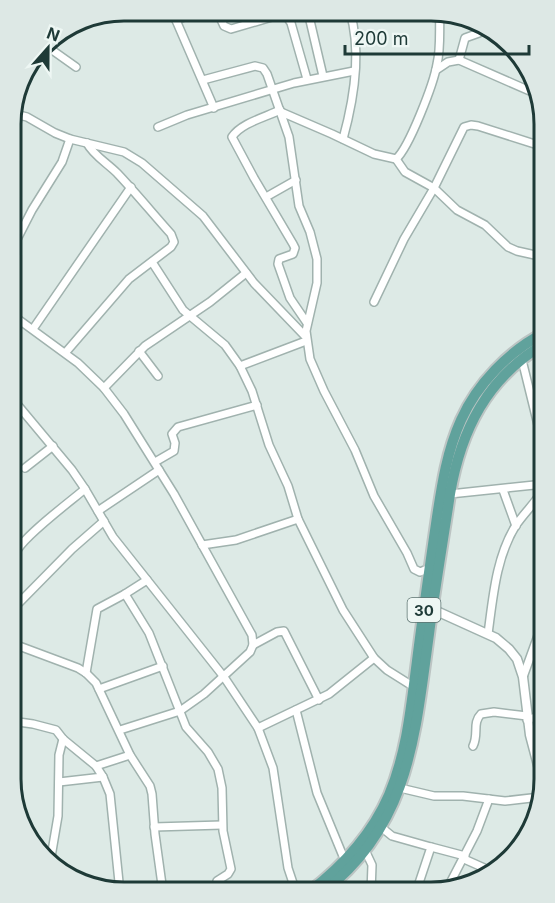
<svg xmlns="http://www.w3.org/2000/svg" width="555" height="903" font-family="Inter,sans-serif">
	<rect width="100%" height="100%" fill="#ddeae6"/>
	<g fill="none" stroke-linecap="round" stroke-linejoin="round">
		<g stroke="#a0b2ae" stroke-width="10">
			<g id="minor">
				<path d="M172,11L214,108"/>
				<path d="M217,11L224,26L231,29L282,14L286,15L291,23L307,79"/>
				<path d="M308,12L323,76"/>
				<path d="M176,20L200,11"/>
				<path d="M45,45L76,67"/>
				<path d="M459,60L465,38L479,33L484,26"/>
				<path d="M436,70L448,62L459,60L539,95"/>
				<path d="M203,80L255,66L263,68L267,74L289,137L299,206L310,232L317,259V283L306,331L310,359L324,391L355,450L374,496L407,553L414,569L420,572L430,568"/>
				<path d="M280,110C266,117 241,123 232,137L254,178L293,244L295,248L293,254L279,259L278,264L290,298L307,323"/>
				<path d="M281,112L332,134L374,154L396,159C409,148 434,83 437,64C441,48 439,30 440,13"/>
				<path d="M11,113L27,117L55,133L70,139L124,152L142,163L203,216L254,283L305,336"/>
				<path d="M158,127L187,115L294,83L354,71"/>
				<path d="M343,139C354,99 362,52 350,12"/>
				<path d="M396,159L405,172L434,188L457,210L485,225L508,247L517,251L544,257"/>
				<path d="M266,197L296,180"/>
				<path d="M11,251L32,210L62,162L70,139"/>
				<path d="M152,262L183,310L225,345L240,366L252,391L269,445L288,486L298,519L343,610L374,658L387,670L414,687"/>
				<path d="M374,302L404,239L434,188L464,127L471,125L478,126L544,147"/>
				<path d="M11,314L78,363L104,388L124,414L174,494L252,635L253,645L250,652L204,694L180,711L120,730"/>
				<path d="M33,329L131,187"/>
				<path d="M139,351L158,376"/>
				<path d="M66,352L129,279L171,247L174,242L171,234C153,214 136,193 117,173C107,163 93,155 87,143"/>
				<path d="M522,360L539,429L544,440"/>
				<path d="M240,366L306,341"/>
				<path d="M104,388L145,346L210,302L246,273"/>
				<path d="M11,397L72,470L85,489L113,537L224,677L258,728L273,768L288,868L296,892"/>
				<path d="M155,462L174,451L175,443L172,434L178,427L257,405"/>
				<path d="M25,468L53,446"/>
				<path d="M11,478L17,488L16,550"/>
				<path d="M503,490L516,526"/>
				<path d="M450,494L544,484"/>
				<path d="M98,511L159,470"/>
				<path d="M202,545L236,540L298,519"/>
				<path d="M125,594L149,633L186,727L208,752L218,769L222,788L223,831L231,869L228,874L217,881L215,892"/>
				<path d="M12,610C11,591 10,571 16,553C20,539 72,500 85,489"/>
				<path d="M11,611L72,549L104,521"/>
				<path d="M488,634C493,597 496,557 516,525C525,512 537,501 544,488"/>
				<path d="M11,643L78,668L86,673L96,683L130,755L150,786L152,794L155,834L163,892"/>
				<path d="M253,645L277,632L284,631L319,700"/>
				<path d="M86,673L97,609L125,594L147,580"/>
				<path d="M523,677L544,619"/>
				<path d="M99,689L163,666"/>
				<path d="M296,710L317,793L345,861"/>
				<path d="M527,720L544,714"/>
				<path d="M11,721L33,724L56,730L63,739L96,766L103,777L110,794L120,892"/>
				<path d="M258,728L329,694L374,658"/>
				<path d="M473,746C479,734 472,723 481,714L494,712L527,716"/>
				<path d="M96,766L130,755"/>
				<path d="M59,782L103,777"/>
				<path d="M400,788L434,796H463L505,801L540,797"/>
				<path d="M154,827L222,825"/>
				<path d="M381,827L392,836L431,847L416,892"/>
				<path d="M431,847L465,856"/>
				<path d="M365,850L372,865L371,892"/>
				<path d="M464,859L491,871"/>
				<path d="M50,863L58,816L59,755L63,739"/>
				<path d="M447,889L477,831L489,799"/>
			</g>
		</g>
		<g stroke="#a0b2ae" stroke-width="11">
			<path id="tertiary" d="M432,609L496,638L509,649L517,659L523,677L530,735L544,788"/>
		</g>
		<g stroke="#bcc4c3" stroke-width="14">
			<g id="primary">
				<path d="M309,892C343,866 372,834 389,795C407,752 411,707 417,661C423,613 430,565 437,517C442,484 447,451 461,420C477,384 509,351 544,333"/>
				<path d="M323,892C410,825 415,735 429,634C435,587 443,541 450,494C461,430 487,378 544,344"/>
			</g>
		</g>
		<use href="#minor" stroke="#fff" stroke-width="7"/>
		<use href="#tertiary" stroke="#fff" stroke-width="8"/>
		<use href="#primary" stroke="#60a29c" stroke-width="10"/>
	</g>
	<g text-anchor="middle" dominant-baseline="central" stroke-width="6" stroke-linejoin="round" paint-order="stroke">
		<rect fill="#eef7f4" stroke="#5c7370" stroke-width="1.5" x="407.5" y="598" width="33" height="24" rx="4.5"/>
		<g font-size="15" font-weight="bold" fill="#1e3a37">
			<text x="424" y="610">30</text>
		</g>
	</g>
	<path d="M0 0H555V903H0ZM124 21H431A103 103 0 0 1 534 124V779A103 103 0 0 1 431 882H124A103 103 0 0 1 21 779V124A103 103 0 0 1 124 21Z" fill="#dde8e5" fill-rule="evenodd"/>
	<path fill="none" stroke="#1e3a37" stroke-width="3" d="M124 21H431A103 103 0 0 1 534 124V779A103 103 0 0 1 431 882H124A103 103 0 0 1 21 779V124A103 103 0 0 1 124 21Z"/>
	<g transform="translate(48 48) rotate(21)" stroke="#eef7f4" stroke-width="4.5" paint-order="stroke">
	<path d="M0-4.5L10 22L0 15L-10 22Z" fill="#1e3a37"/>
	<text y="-9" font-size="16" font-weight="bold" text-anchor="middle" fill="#1e3a37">N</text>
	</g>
	<path d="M345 45v9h184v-9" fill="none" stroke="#1e3a37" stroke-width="3"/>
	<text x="354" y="45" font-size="18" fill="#1e3a37" stroke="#eef7f4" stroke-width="4.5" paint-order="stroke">200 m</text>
</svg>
